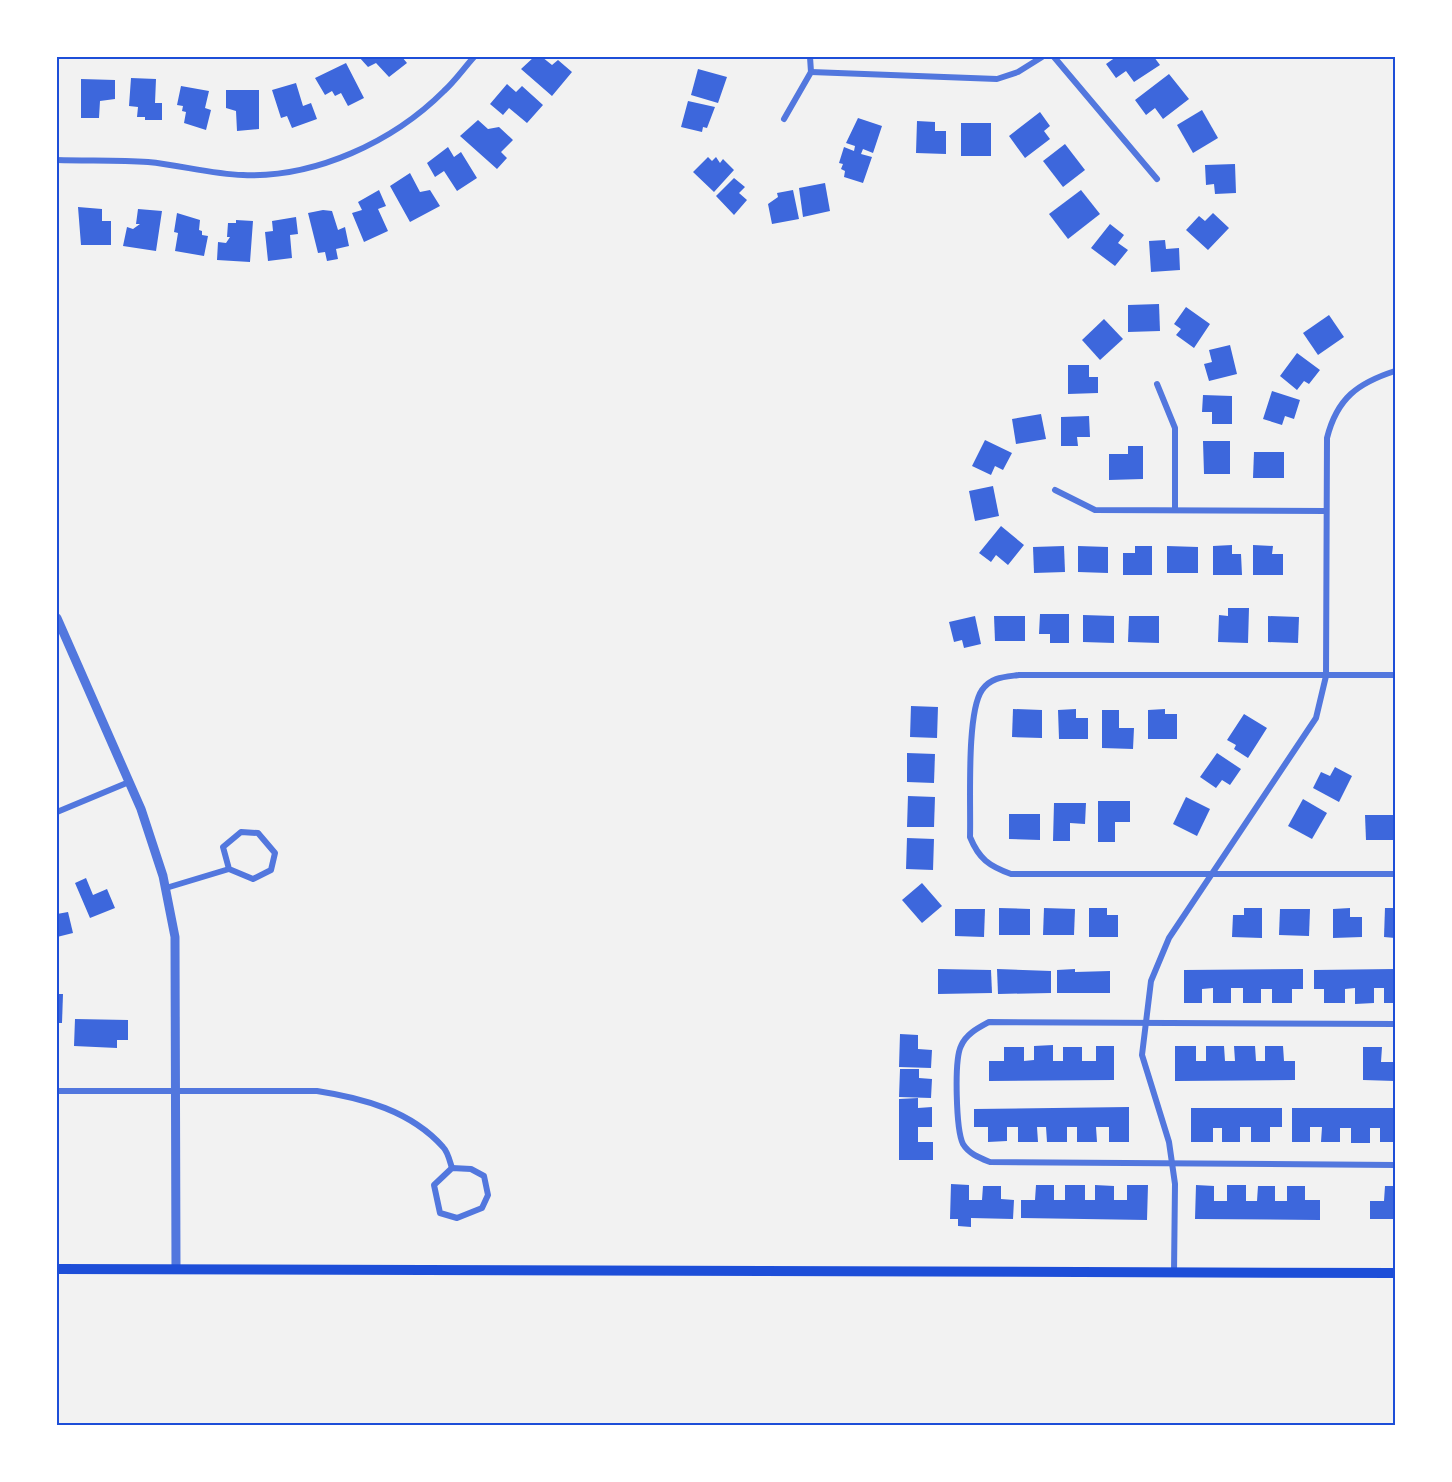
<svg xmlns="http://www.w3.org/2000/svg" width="1452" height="1482" font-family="Arial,sans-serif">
	<rect width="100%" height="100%" fill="#f2f2f2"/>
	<g fill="#3d67dc">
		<path d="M359,57H402L407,63L389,77L376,63L368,67Z"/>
		<path d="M534,57H542L552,65L558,60L572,72L552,96L521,69Z"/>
		<path d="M1116,57H1154L1160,65L1134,82L1126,71L1116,78L1106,64Z"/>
		<path d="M346,63L364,98L348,106L341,93L335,96L332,91L325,95L315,78Z"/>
		<path d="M698,69L727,77L718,103L691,95Z"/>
		<path d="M1169,74L1189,99L1163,119L1155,108L1146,115L1135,100Z"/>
		<path d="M131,78L156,79L155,103H162V120H145V117H137L138,107L129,106Z"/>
		<path d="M81,79L115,80V99L100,101L99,118H81Z"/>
		<path d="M296,83L303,106L311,103L317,119L292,128L287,116L281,118L272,90Z"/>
		<path d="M507,84L516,92L522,86L543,105L527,123L509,108L503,115L490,104Z"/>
		<path d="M181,86L209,91L205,108L211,110L206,130L184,123L186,112L182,111L183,106L177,105Z"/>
		<path d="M226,90H259V129L237,131L236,111L226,108Z"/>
		<path d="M688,101L715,107L707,128L703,127L702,132L681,127Z"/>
		<path d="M1202,110L1218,138L1193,153L1177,125Z"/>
		<path d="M1040,112L1050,126L1044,131L1050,139L1025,158L1009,136Z"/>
		<path d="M858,118L882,126L873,153L863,149L861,154L872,157L863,183L844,177L845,171L841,169L843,164L839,163L844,147L854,151L855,146L846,143Z"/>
		<path d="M478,120L488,129L499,127L513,140L501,152L507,158L497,169L460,136Z"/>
		<path d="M917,121L935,122V131H946V154L916,153Z"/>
		<rect x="961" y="123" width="30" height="33"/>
		<path d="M1065,144L1085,170L1063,187L1043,161Z"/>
		<path d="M448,147L454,157L461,152L477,178L457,191L444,171L435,177L427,163Z"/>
		<path d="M708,157L712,161L716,157L720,163L723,159L734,170L714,192L693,172Z"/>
		<path d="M1235,164L1236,193L1215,194L1214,184L1206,185L1205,165Z"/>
		<path d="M410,173L420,192L430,190L440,206L410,222L390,186Z"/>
		<path d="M734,178L745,187L739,193L747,200L734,215L716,196Z"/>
		<path d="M825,183L830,211L803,217L799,188Z"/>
		<path d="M379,190L386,206L378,209L388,231L364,242L352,213L362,210L358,202Z"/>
		<path d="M793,190L799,219L772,224L768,204L778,197L777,193Z"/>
		<path d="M1081,190L1100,214L1068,239L1049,214Z"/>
		<path d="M78,207L102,209V221H111V245H81Z"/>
		<path d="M138,209L162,211L156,251L123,246L127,227L133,229L140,224H136Z"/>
		<path d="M323,210L332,211L338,230L345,227L349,246L336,249L338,259L327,261L325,252L318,253L308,213Z"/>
		<path d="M177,213L200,220L199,230L202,231V235L208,236L204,256L175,251L178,233L174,232Z"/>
		<path d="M1213,213L1229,228L1208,250L1186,230L1199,216L1205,221Z"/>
		<path d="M296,217L298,234L290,235L292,258L268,261L265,232L273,231L272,221Z"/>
		<path d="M236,220L253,221L250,262L217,260L218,242L226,243L230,237H227L228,223H236Z"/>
		<path d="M1110,224L1124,235L1118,243L1128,250L1115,266L1091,248Z"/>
		<path d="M1165,240L1166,249L1179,248L1180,270L1151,272L1149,241Z"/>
		<path d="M1159,304L1160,331L1128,332V305Z"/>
		<path d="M1186,307L1210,324L1194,348L1176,335L1181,329L1174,324Z"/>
		<path d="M1329,315L1344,337L1318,355L1303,333Z"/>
		<path d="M1104,319L1123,339L1100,360L1082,340Z"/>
		<path d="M1230,345L1237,374L1209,381L1204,364L1212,362L1209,350Z"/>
		<path d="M1297,353L1320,370L1309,384L1304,381L1297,390L1280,376Z"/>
		<path d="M1068,365H1089V377H1098V393L1068,394Z"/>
		<path d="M1272,391L1300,400L1294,419L1285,416L1282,425L1263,419Z"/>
		<path d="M1203,395L1232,396V424H1212V412H1202Z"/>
		<path d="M1041,414L1046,439L1016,444L1012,419Z"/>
		<path d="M1089,416L1090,437H1077L1078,446H1061V417Z"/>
		<path d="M985,440L1012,453L1003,470L995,466L991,475L972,466Z"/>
		<path d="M1203,441H1230V474H1204Z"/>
		<path d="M1128,446H1143V479L1109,480V454H1128Z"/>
		<path d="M1254,452H1284V478H1253Z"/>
		<path d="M993,486L999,516L975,521L969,491Z"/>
		<path d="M1001,526L1024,545L1008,565L996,555L991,562L979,553Z"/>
		<path d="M1232,545V554H1241L1242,575H1213V546Z"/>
		<path d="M1253,545L1273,546L1272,554H1283V575H1253Z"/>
		<path d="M1064,546L1065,572L1034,573L1033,547Z"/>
		<path d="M1078,546L1108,547V573L1078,572Z"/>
		<path d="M1135,546H1152V575H1123V553H1135Z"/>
		<path d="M1167,546L1198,547V573H1167Z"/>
		<path d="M1228,608H1249L1248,643L1218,642L1219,615L1228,616Z"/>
		<path d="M1040,614H1069V643H1050V634H1039Z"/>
		<path d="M1083,615L1114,616V643L1083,642Z"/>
		<path d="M975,616L981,644L964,648L962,640L954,642L949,622Z"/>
		<path d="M994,616H1025V641H995Z"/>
		<path d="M1129,616H1159V643L1128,642Z"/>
		<path d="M1268,616L1299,617L1298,643L1268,642Z"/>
		<path d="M911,706L938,707L937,738L910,737Z"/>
		<path d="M1013,709L1042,710V738L1012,737Z"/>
		<path d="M1076,709V718H1088V739H1059L1058,710Z"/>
		<path d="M1165,709V714H1177V739H1148V710Z"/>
		<path d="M1102,710H1119V728H1134L1133,749L1102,748Z"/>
		<path d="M1244,714L1267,728L1248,758L1234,749L1236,745L1227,740Z"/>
		<path d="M907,753L935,754L934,783L907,782Z"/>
		<path d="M1217,753L1241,769L1230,785L1222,780L1216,788L1200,777Z"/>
		<path d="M1335,767L1352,776L1339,802L1313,788L1321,772L1330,776Z"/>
		<path d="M908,796L935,797L934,827H907Z"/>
		<path d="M1186,797L1210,809L1197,836L1173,824Z"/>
		<path d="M1303,799L1327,813L1312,839L1288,826Z"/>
		<path d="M1098,801H1130V822H1115V842H1098Z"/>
		<path d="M1054,803H1086L1085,824L1070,823V841H1053Z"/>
		<path d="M1009,814H1040V840L1009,839Z"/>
		<path d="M1365,815H1395V840H1366Z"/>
		<path d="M907,838L934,839L933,870L906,869Z"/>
		<path d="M86,878L93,895L107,889L115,908L90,918L75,883Z"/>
		<path d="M922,883L942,906L922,923L902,900Z"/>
		<path d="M999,908L1030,909V935H999Z"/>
		<path d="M1044,908L1075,909L1074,935H1043Z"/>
		<path d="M1089,908H1107V915H1118V937H1089Z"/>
		<path d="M1244,908H1262V938L1232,937L1233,915H1244Z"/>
		<path d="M1350,908V917H1362V937L1333,938V909Z"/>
		<path d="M1385,908H1395V938L1384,937Z"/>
		<path d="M955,909H985L984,937L955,936Z"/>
		<path d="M1280,909H1310L1309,936L1279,935Z"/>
		<path d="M68,912L73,933L57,937V914Z"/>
		<path d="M938,969L991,970L992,993L938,994Z"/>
		<path d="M997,969L1051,971V993L998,994Z"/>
		<path d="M1075,969V972L1110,971V993H1057V970Z"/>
		<path d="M1303,969V989H1292V1003H1272V989H1261V1003H1243V988H1231V1003H1213V988L1202,989V1003H1184V970Z"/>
		<path d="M1395,969V1003H1384V988H1374V1003L1355,1004V988L1345,989V1003H1324V989H1314V970Z"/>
		<path d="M57,994H63L62,1023H57Z"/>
		<path d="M75,1019L128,1020V1040H117V1048L74,1046Z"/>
		<path d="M900,1034L918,1035V1049L932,1050L931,1068L899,1067Z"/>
		<path d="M1053,1045V1061H1063V1047H1082V1061H1096V1046H1114V1080L989,1081V1061H1004V1047H1024V1061L1034,1060V1046Z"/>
		<path d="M1175,1046H1196V1061H1206V1046H1224L1225,1061H1235L1234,1046H1255L1256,1061H1265V1046H1283L1284,1061H1295V1080L1175,1081Z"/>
		<path d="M1363,1047H1382L1381,1062H1395V1081L1363,1080Z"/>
		<path d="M900,1069H919V1078L932,1079L931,1098L899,1097Z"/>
		<path d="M918,1098V1108L932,1107V1127H918V1142H933V1160H899V1099Z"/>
		<path d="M1129,1107V1142H1109V1127H1096L1097,1142H1077V1127H1067V1142H1047L1046,1127H1037L1038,1142H1018V1127H1007V1141L988,1142V1127H974V1109Z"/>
		<path d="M1191,1108H1282V1127H1270V1142H1251V1127H1240V1142H1222V1128H1213V1142H1191Z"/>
		<path d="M1292,1108H1395V1142H1380V1128H1370V1143H1351V1128H1340V1142H1321L1322,1127H1310V1142H1292Z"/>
		<path d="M951,1184L969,1185V1200H982L983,1186H1001V1199L1014,1200L1013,1219L971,1218V1227L958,1226V1219H950Z"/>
		<path d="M1036,1185H1054V1200H1065V1185H1085V1200H1095V1185L1114,1186V1200H1127V1185H1148L1147,1220L1021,1218V1200H1035Z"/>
		<path d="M1196,1185L1214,1186V1201H1227V1185H1246V1201H1257L1258,1186H1275V1201H1287V1186H1305V1200H1320V1220L1195,1219Z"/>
		<path d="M1385,1186H1395V1219H1370V1201H1384Z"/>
	</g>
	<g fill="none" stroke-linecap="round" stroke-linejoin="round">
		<g stroke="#5277de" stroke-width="6">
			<path d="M810,57L811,72"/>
			<path d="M1054,57L1157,179"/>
			<path d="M811,72L997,79L1018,72L1042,57"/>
			<path d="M784,119L811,72"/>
			<path d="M57,160C87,161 118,160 148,162C180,165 211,174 243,175C315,178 393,142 444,91C455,81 464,68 474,57"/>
			<path d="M1157,384L1175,428V510"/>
			<path d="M1055,490L1095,510L1326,511"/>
			<path d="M1395,675H1019C1004,677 991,677 982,690C966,713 971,805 970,837C979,859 989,866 1011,874H1395"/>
			<path d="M57,812L129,782"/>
			<path d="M241,832L258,833L275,853L271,870L253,879L229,869L223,847Z"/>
			<path d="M166,888L229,869"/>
			<path d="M1395,1024L989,1022C978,1028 966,1034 961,1046C954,1060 956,1130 963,1144C969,1154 980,1158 990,1162L1395,1165"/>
			<path d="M57,1091H317C363,1098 411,1111 443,1147C448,1152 450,1162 452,1168"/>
			<path d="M452,1168L471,1169L484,1176L488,1195L482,1208L457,1218L440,1213L434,1185Z"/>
			<path d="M1174,1273L1175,1184L1169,1142L1142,1055L1151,981L1169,938L1316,718L1326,676L1327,438C1337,398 1358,383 1395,371"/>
		</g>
		<path stroke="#5277de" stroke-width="9" d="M57,618L141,809L163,876L175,937L176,1268"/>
		<path stroke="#1d4ed8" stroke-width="10" d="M57,1269L1395,1273"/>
	</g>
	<rect width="1452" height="1482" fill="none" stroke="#ffffff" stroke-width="117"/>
	<rect x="58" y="58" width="1336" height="1366" fill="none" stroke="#1d4ed8" stroke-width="2"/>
</svg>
